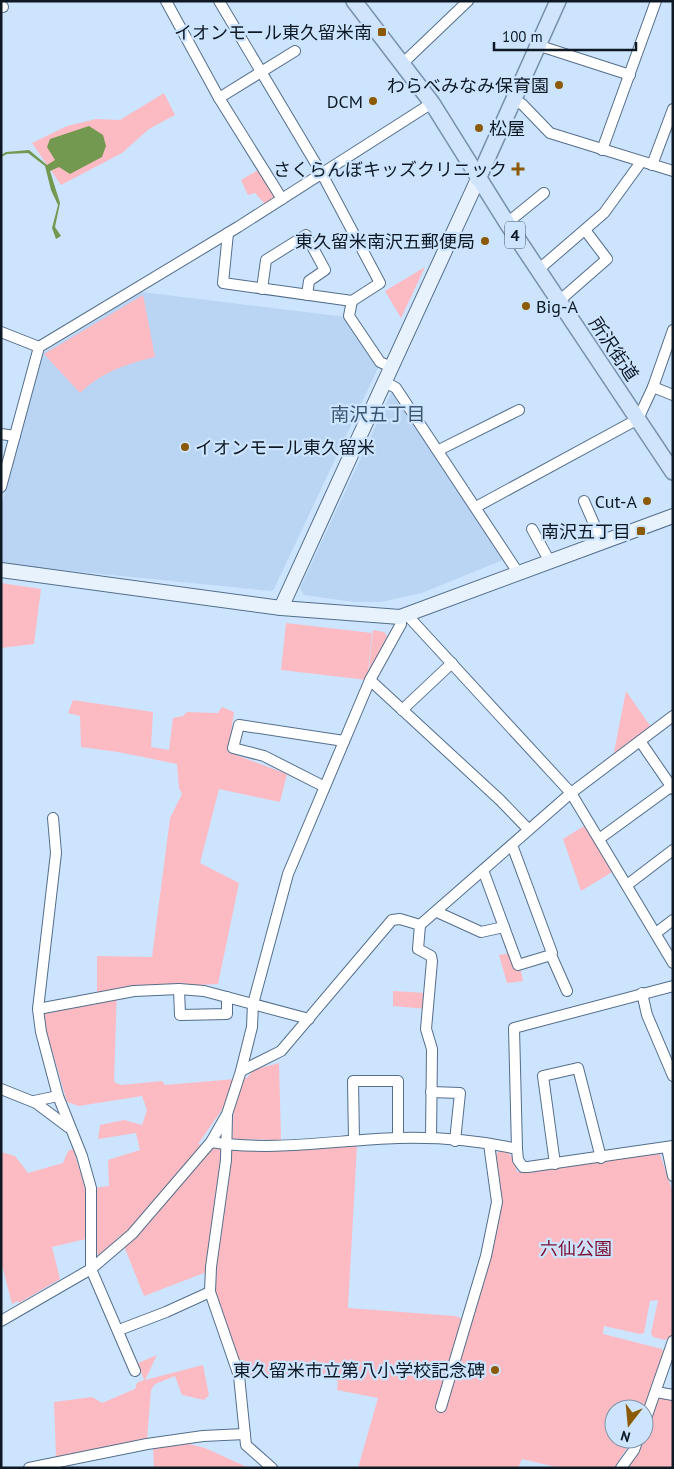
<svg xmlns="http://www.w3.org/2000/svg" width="674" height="1469" font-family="'PT Sans','Noto Sans JP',sans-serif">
	<rect width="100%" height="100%" fill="#cce4fe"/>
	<g fill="#bad5f3">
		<path d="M142,292L346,317L379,366L274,589L271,591L1,564V507L43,353Z"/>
		<path d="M393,389L505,559L422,593L381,602H354L304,595L300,588Z"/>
	</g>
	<g fill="#fcbbc3">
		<path d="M164,93L175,115L149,129L122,153L61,185L32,143L67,126L96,119L120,120Z"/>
		<path d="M260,169L278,198L266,205L255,193L248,195L241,180Z"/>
		<path d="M425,267L401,318L385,291Z"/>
		<path d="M143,295L155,357C126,364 102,372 80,393L44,354Z"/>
		<path d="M1,583L41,589L34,644L1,648Z"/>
		<path d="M286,623L372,633L367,680L281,670Z"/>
		<path d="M373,630L384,632L387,636L368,676Z"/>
		<path d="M626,691L653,730L612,762Z"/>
		<path d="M73,700L153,712L151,747L169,750L173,718L183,716L187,712L218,713L222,707L234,712L228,752L287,774L280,802L219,789L200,863L239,883L218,984L117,989L114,1082L121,1085L162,1081L165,1085L247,1078L253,1070L279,1063L281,1140L232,1139L234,1107L226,1104L198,1144L230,1150L233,1147L357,1145L348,1308L455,1316L464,1319L496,1227L494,1155L500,1151L508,1152L514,1160L517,1172L660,1154L673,1193V1335L665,1340L653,1337L651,1333L658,1300L650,1301L644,1333L640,1334L604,1326L603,1334L662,1349L664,1352L644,1409H614V1439H633L614,1468H560L522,1459L518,1468H358L378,1398L337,1390L338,1381L323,1374L243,1375L214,1291L213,1275L204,1273L144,1296L120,1236L98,1257L94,1233L86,1236V1239L52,1247L60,1279L19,1303L18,1301L12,1304L1,1261V1152L15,1156L28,1173L63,1163L68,1151L73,1149L86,1189L109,1186L108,1160L140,1150L136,1133L98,1139L100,1125L124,1120L142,1125L147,1110L142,1096L79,1106L67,1102L42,1016L46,1012L97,1004V956L152,957L170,818L182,794L179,788L177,764L118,752L81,747L80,716L68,713Z"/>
		<path d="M589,823L617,869L581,891L563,839Z"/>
		<path d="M511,953L520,966L523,981L507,983L499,955Z"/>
		<path d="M393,991L427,993V1009L393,1006Z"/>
		<path d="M157,1355L145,1380L203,1365L209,1395L204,1400L182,1395L175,1376L155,1384L151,1390L147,1439L56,1457L54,1402L92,1397L102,1403L135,1389L137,1383L144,1380L138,1363Z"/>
		<path d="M664,1397L673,1399V1468H627L639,1453L658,1400Z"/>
		<path d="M185,1443L205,1448L249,1468H154L153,1447Z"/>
	</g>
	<path fill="#73984f" d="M89,126L103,135L106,146L102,157L70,174L59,167L50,171L60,203L55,227L61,236L56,239L52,228L58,205L51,190L45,166L28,153L7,154L1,157V155L6,152L29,150L47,165L55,160L47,147L50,139Z"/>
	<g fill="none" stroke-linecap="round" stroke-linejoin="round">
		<g stroke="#546e8b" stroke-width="12">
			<g id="street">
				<path d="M166,1L219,98L282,199"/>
				<path d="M219,1L322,174L380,283L352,301L223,283L228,233"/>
				<path d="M1,5L3,7"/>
				<path d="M537,45L630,75"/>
				<path d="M402,64L468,1"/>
				<path d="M219,98L295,51"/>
				<path d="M512,101L522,104L550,133L673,171"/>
				<path d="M602,150L656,1"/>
				<path d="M652,165L673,109"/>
				<path d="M507,223L544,193"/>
				<path d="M538,270L604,213L641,162"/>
				<path d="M262,289L266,260L306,235L325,270L309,281L307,295"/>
				<path d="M352,301L349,316L380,362L391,367"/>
				<path d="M559,301L607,259L585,230"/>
				<path d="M1,332L39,347"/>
				<path d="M385,382L396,388L519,574"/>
				<path d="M653,387L673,395"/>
				<path d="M1,434L15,436"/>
				<path d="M439,450L519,410"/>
				<path d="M1,487L39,347L238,227L432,103"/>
				<path d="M584,501L602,542"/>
				<path d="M476,507L638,419L653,387L673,330"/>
				<path d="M532,529L550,562"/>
				<path d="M408,616L571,793L673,963"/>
				<path d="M370,680L500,800L528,829"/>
				<path d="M402,710L452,663"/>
				<path d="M640,741L673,789"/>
				<path d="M323,786L264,756L233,748L239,725L344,741"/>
				<path d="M53,818L56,853L38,1009L41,1032L58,1096L82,1156L91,1188V1269L135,1371"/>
				<path d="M599,839L673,785"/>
				<path d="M512,845L552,953L551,955L567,991"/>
				<path d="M483,870L518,965L551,955"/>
				<path d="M627,885L673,850"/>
				<path d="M437,912L481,932L504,927"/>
				<path d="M420,925L418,949L431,956L432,961L426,1029L432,1049L431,1138"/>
				<path d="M656,933L673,920"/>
				<path d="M179,989L180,1015L227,1014V997"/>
				<path d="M642,993L647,1015L673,1076"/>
				<path d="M38,1009L134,991L179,989L204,991L309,1019"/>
				<path d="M241,1071L281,1051L392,920L400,919L420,925L571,793L673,716"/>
				<path d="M1,1089L36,1103L68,1127"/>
				<path d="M431,1092L460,1093L455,1141"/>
				<path d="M34,1101L58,1096"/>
				<path d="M227,1115L226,1160L211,1267L210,1292L239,1376L246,1445L272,1468"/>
				<path d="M354,1140L353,1081H398V1138"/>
				<path d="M211,1142C274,1152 335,1140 398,1138C437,1137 478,1140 517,1149L518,1160L523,1167H528L673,1146"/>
				<path d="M667,1148L673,1176"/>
				<path d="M517,1149L514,1028L673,986"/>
				<path d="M555,1164L543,1076L578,1068L601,1158"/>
				<path d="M1,1321L91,1269L132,1234L211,1142L227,1114L241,1071L252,1027L253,1004L288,874L370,680L401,624L400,617"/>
				<path d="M119,1330L166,1312L210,1292"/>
				<path d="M656,1392L673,1395"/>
				<path d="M441,1407L486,1256L497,1202L489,1144"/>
				<path d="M644,1424L673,1341"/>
				<path d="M29,1468L147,1444L203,1436L245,1434"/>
				<path d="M621,1468L634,1450L638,1439"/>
			</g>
		</g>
		<g stroke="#546e8b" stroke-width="16">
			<g id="secondary">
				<path d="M356,444L478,179"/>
				<path d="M1,570L281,608L400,617L673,516"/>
				<path d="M281,608L351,455"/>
			</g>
		</g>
		<g stroke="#7791ae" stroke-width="18">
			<g id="primary">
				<path d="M354,1L432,103L507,223L673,472"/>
				<path d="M478,179L558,1"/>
			</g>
		</g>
		<use href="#street" stroke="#fff" stroke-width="10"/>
		<use href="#secondary" stroke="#e7f2fd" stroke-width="14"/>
		<use href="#primary" stroke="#d0e4fb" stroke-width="15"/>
	</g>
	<g fill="#8c5905" stroke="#cce4fe" stroke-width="2">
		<rect x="377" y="27" width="10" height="10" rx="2.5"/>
		<circle cx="559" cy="85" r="5"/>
		<circle cx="373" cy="101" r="5"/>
		<circle cx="479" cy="128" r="5"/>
		<path d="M515.5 161.5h5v5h5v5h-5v5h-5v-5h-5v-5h5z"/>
		<circle cx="485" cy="241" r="5"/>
		<circle cx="526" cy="306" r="5"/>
		<circle cx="185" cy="447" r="5"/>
		<circle cx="647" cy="501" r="5"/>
		<rect x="636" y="526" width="10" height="10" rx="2.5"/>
		<circle cx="495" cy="1370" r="5"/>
	</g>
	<g text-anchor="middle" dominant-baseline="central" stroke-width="4.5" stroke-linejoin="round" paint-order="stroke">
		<rect fill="#cce4fe" stroke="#475665" stroke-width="1" x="505" y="221.5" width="20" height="27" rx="4"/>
		<g font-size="16" font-weight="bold" fill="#0e1924">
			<text x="515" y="235">4</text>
		</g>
		<g font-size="18" fill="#0e1924" stroke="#cce4fe" text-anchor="end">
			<text x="372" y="32">イオンモール東久留米南</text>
			<text x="549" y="85">わらべみなみ保育園</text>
			<text x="363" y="101">DCM</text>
			<text x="489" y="128" text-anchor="start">松屋</text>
			<text x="507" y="169">さくらんぼキッズクリニック</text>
			<text x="475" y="241">東久留米南沢五郵便局</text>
			<text x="536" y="306" text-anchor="start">Big-A</text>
			<text x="195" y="447" text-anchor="start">イオンモール東久留米</text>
			<text x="637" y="501">Cut-A</text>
			<text x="631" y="531">南沢五丁目</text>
			<text x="485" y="1370">東久留米市立第八小学校記念碑</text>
		</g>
		<g font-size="18" fill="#0e1924" stroke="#cce4fe">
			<text transform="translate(614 349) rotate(56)">所沢街道</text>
		</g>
		<g font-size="18" fill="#7b1030" stroke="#cce4fe">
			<text x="576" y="1248">六仙公園</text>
		</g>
		<g font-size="19" fill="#3c5571" stroke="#cce4fe">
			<text x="378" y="414">南沢五丁目</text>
		</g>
	</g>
	<rect width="674" height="1469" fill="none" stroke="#0e1924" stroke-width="5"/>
	<g transform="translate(629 1424) rotate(196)"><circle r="24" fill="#cce4fe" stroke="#8093a7"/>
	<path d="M0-4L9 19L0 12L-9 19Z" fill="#8c5905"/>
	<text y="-8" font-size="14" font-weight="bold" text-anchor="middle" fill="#0e1924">N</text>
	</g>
	<path d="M494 42v8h142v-8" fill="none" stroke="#0e1924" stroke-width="2.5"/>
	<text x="502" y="42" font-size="15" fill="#0e1924" stroke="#cce4fe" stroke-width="4" paint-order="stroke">100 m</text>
</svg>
